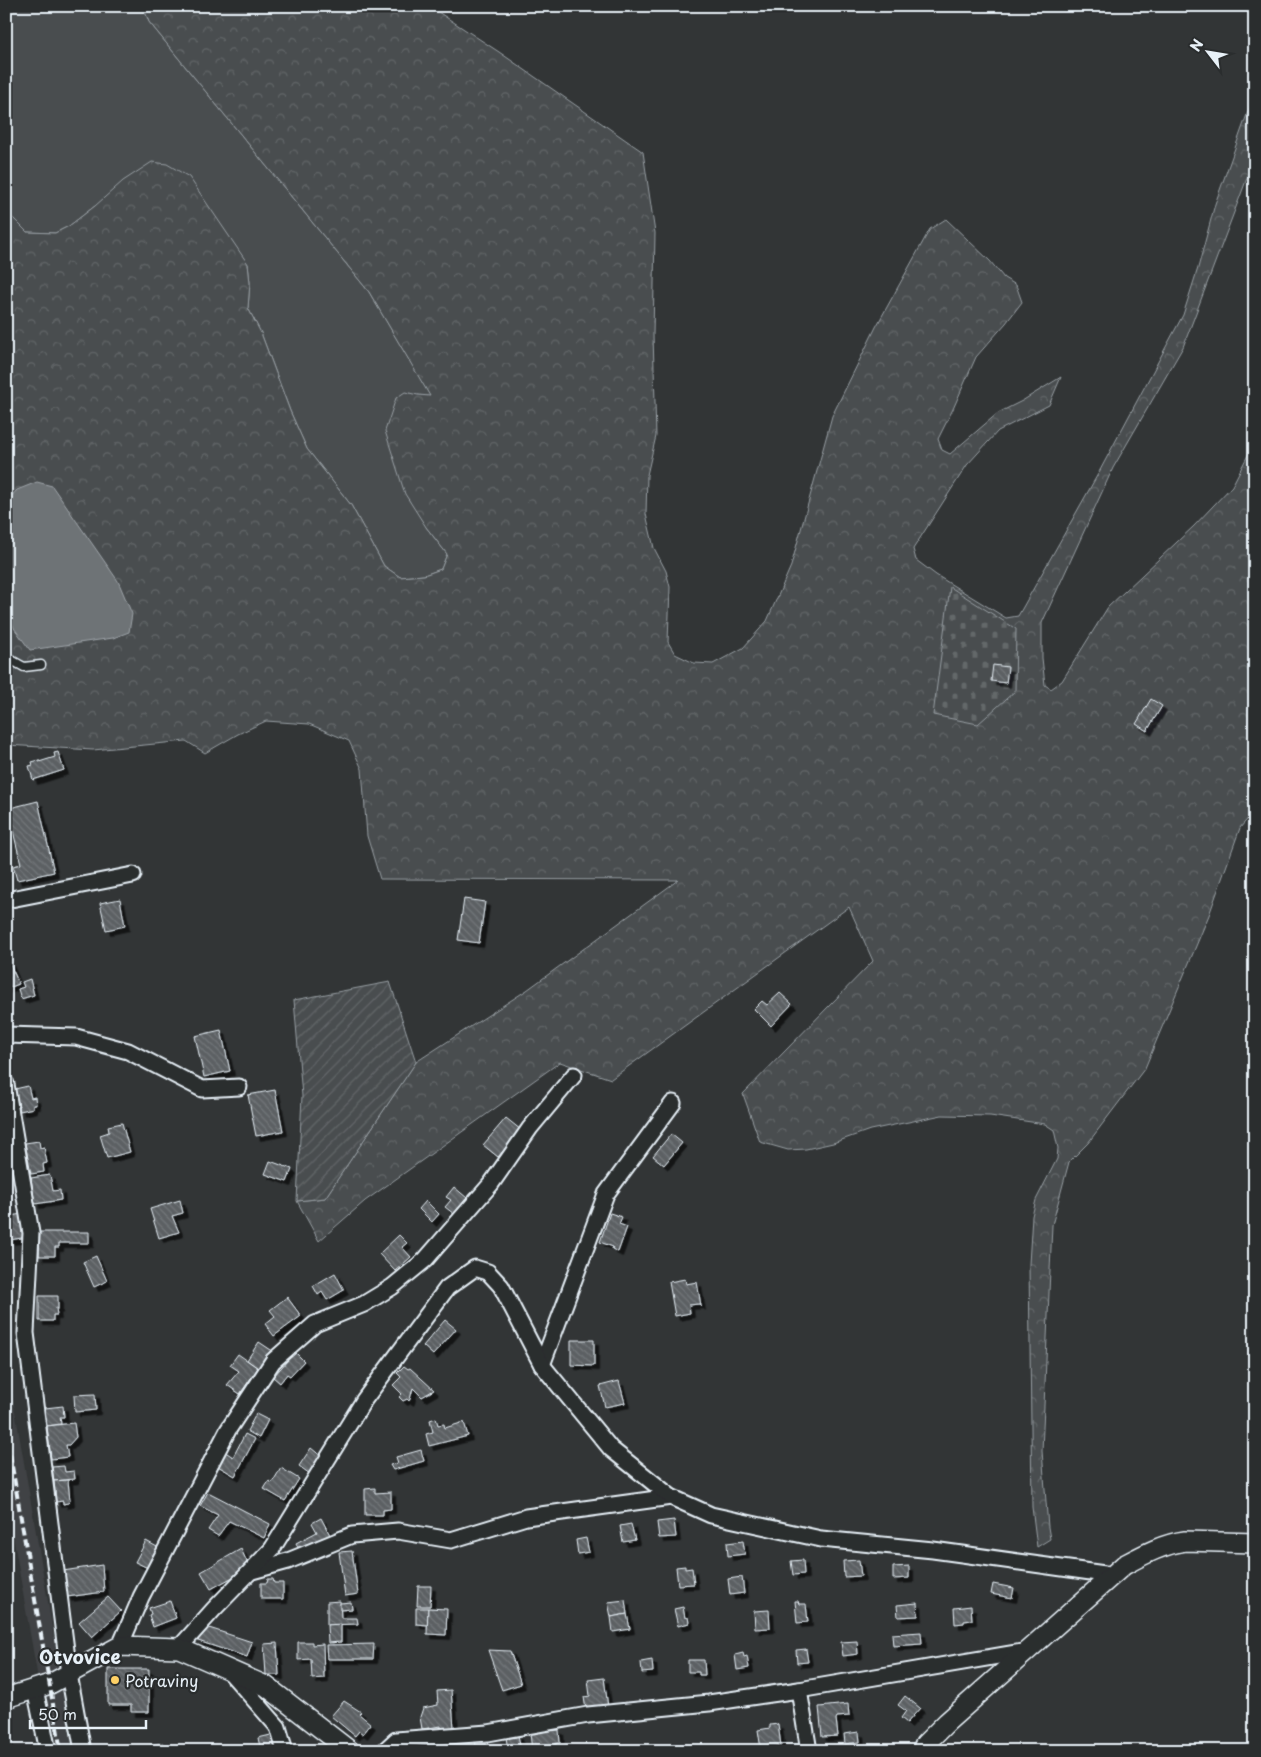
<svg xmlns="http://www.w3.org/2000/svg" width="1261" height="1757" font-family="'Playpen Sans',sans-serif">
	<defs>
		<pattern id="forest-crowns" width="20" height="18" patternUnits="userSpaceOnUse" patternTransform="scale(1.25)"><rect width="20" height="18" fill="#494d4f"/><path d="M2 6a3 3 0 1 1 6 0M12 15a3 3 0 1 1 6 0" fill="none" stroke="#636769"/></pattern>
		<pattern id="cemetery-stones" width="16" height="16" patternUnits="userSpaceOnUse" patternTransform="scale(1.25)"><rect width="16" height="16" fill="#494d4f"/><path d="M2 7V4a2 2 0 0 1 4 0v3zM10 15v-3a2 2 0 0 1 4 0v3z" fill="#636769"/></pattern>
		<pattern id="garden-furrows" width="10" height="10" patternUnits="userSpaceOnUse" patternTransform="scale(1.25)"><rect width="10" height="10" fill="#494d4f"/><path d="M-1 1l2-2M0 10L10 0M9 11l2-2" fill="none" stroke="#636769"/></pattern>
		<pattern id="building-back-hatch" width="6" height="6" patternUnits="userSpaceOnUse" patternTransform="scale(1.25)"><rect width="6" height="6" fill="#5c6063"/><path d="M-1 5l2 2M0 0l6 6M5-1l2 2" fill="none" stroke="#73777a"/></pattern>
		<filter id="shadow"><feDropShadow dx="4.5" dy="4.5" stdDeviation="0" flood-color="#0009"/></filter>
	</defs>
	<rect width="100%" height="100%" fill="#323536"/>
	<filter id="ink" filterUnits="userSpaceOnUse"><feTurbulence type="fractalNoise" baseFrequency=".02" numOctaves="2"/><feDisplacementMap in="SourceGraphic" scale="10" xChannelSelector="R" yChannelSelector="G"/><feConvolveMatrix kernelMatrix="1 2 1 2 8 2 1 2 1" color-interpolation-filters="sRGB"/></filter>
	<g filter="url(#ink)">
		<path fill="#3f4244" d="M6,1358L63,1689L75,1751H45L41,1696L6,1496Z"/>
		<path fill="#494d4f" stroke="#989fa4" d="M6,6H143L149,22L369,292L431,397L418,395L426,527L447,554L441,569L424,575L400,577L384,566L351,505L307,449L290,411L261,333L248,308L250,283L248,264L236,248L95,206L69,226L55,233L27,232L6,211Z"/>
		<path fill="url(#forest-crowns)" stroke="#989fa4" d="M143,6H429L499,52L643,152L655,233L653,335L656,436L647,475L646,514L654,548L666,571L670,587L668,642L675,654L694,663L713,664L743,648L767,621L791,566L832,416L876,327L930,229L946,219L990,261L1004,278L1016,285L1022,302L1006,323L976,357L953,409L938,439L942,450L950,454L998,413L1022,401L1061,377L1049,405L998,431L967,465L913,549L916,560L936,575L1006,618L1018,616L1098,474L1183,315L1198,268L1215,204L1250,106L1255,97V157L1183,347L1113,468L1042,623V658L1045,685L1051,689L1062,681L1108,607L1194,526L1232,486L1249,453L1255,434V810L1240,828L1209,915L1145,1068L1088,1143L1069,1162L1052,1225L1042,1451L1048,1527L1050,1539L1037,1547L1032,1507L1029,1264L1032,1216L1036,1200L1057,1159L1058,1148L1054,1130L1045,1124L990,1116L942,1115L870,1130L833,1143L806,1149L788,1150L760,1142L743,1094L873,961L849,907L611,1079L560,1062L365,1201L319,1241L297,1201L325,1198L416,1062L527,990L678,880L380,879L367,836L362,769L349,741L309,724L266,721L238,734L205,753L186,741L93,750L6,745V211L27,232L55,233L69,226L95,206L123,181L152,162L167,164L189,177L248,264L250,283L248,308L261,333L290,411L307,449L351,505L384,566L400,577L424,575L441,569L447,554L426,527L405,494L385,431L396,398L405,392L418,395L430,396L369,292L149,22Z"/>
		<path fill="url(#cemetery-stones)" stroke="#989fa4" d="M950,587L1016,629L1015,691L978,724L933,715Z"/>
		<path fill="url(#garden-furrows)" stroke="#989fa4" d="M390,982L416,1062L325,1198L297,1201L302,1096L294,1000Z"/>
		<path fill="#6e7376" stroke="#9fa5aa" d="M37,482L52,486L118,581L132,614L129,632L113,638L30,650L14,628L6,606V502L17,490Z"/>
		<g fill="url(#building-back-hatch)" stroke="#e8f1f8" filter="url(#shadow)">
			<path d="M993,665L1008,667L1006,683L991,681Z"/>
			<path d="M1151,699L1162,706L1147,731L1136,724Z"/>
			<path d="M58,752L64,770L33,780L29,766L33,765L32,762L39,760V762L55,757L54,753Z"/>
			<path d="M38,801L54,872L17,880L13,866L21,864L13,831L6,833V809Z"/>
			<path d="M120,899L125,926L106,930L100,903Z"/>
			<path d="M464,899L485,902L479,943L458,940Z"/>
			<path d="M6,955L19,984L6,989Z"/>
			<path d="M30,979L34,995L21,999L18,989L24,987L22,982Z"/>
			<path d="M780,993L792,1004L771,1026L754,1009L762,1001L767,1005Z"/>
			<path d="M221,1030L230,1071L204,1077L195,1036Z"/>
			<path d="M28,1086L31,1098L35,1097L36,1105H33V1108L20,1111L15,1089Z"/>
			<path d="M275,1090L283,1131L256,1136L248,1095Z"/>
			<path d="M506,1118L521,1130L498,1157L483,1145Z"/>
			<path d="M122,1123L130,1152L107,1158L100,1135L109,1132L108,1126Z"/>
			<path d="M671,1134L682,1143L664,1165L653,1156Z"/>
			<path d="M39,1141L40,1148L44,1147L47,1163L43,1164L44,1172L31,1174L25,1143Z"/>
			<path d="M270,1161L292,1169L287,1182L265,1174Z"/>
			<path d="M50,1175L53,1191L60,1190L61,1200L35,1204L31,1178Z"/>
			<path d="M454,1187L467,1198L454,1214L445,1207L451,1200L446,1197Z"/>
			<path d="M180,1200L183,1213L172,1216L179,1232L159,1238L150,1209Z"/>
			<path d="M426,1201L439,1214L432,1222L419,1209Z"/>
			<path d="M610,1213L622,1217L619,1224L627,1227L618,1252L612,1249L613,1247L600,1242Z"/>
			<path d="M23,1214L27,1237L10,1240L8,1227L11,1226L9,1216Z"/>
			<path d="M40,1232H89V1243H59V1247H55V1256H39Z"/>
			<path d="M399,1235L407,1243L402,1247L411,1257L395,1271L379,1254Z"/>
			<path d="M96,1256L107,1281L94,1287L83,1262Z"/>
			<path d="M335,1273L344,1290L327,1300L322,1292L318,1295L313,1286Z"/>
			<path d="M685,1279L686,1284L697,1282L701,1306L699,1304L689,1305L690,1313L675,1316L669,1282Z"/>
			<path d="M39,1296H58V1309L56,1308L57,1315H53V1321H39Z"/>
			<path d="M287,1297L301,1316L274,1336L265,1324L275,1316L270,1310Z"/>
			<path d="M445,1320L456,1329L433,1355L423,1346Z"/>
			<path d="M571,1340H594V1366L571,1365Z"/>
			<path d="M259,1342L271,1350L258,1368L247,1360Z"/>
			<path d="M295,1352L304,1361L290,1376L287,1374L280,1383L273,1377Z"/>
			<path d="M238,1354L258,1368L240,1394L227,1385L239,1371L230,1365Z"/>
			<path d="M404,1366L408,1369L410,1368L434,1390L422,1397L413,1388L410,1399L409,1401L407,1399L403,1401L399,1397L402,1394L393,1385L401,1377L397,1373Z"/>
			<path d="M619,1381L625,1403L605,1407L600,1386Z"/>
			<path d="M95,1394L96,1410L75,1412L74,1395Z"/>
			<path d="M63,1406L64,1417H60L61,1424L47,1426L45,1408Z"/>
			<path d="M256,1414L268,1420L259,1438L247,1431Z"/>
			<path d="M436,1418L438,1425L444,1424L445,1428L464,1422L468,1436L429,1446L426,1434L433,1432L430,1420Z"/>
			<path d="M74,1423L76,1437L69,1445H66L68,1457L51,1459L47,1426Z"/>
			<path d="M245,1434L255,1439L235,1476L216,1465L224,1451L233,1457Z"/>
			<path d="M311,1448L322,1457L310,1474L299,1466Z"/>
			<path d="M421,1450L424,1461L393,1470L390,1465L398,1463L396,1457Z"/>
			<path d="M64,1466L65,1472L74,1471L75,1479L54,1481L52,1467Z"/>
			<path d="M281,1468L299,1479L285,1501L264,1489L269,1481L272,1483Z"/>
			<path d="M68,1480L70,1501L68,1503L63,1504V1501L56,1502L54,1481Z"/>
			<path d="M375,1488V1493L391,1492V1509L383,1510V1515H365V1489Z"/>
			<path d="M208,1492L270,1524L264,1538L229,1521L218,1536L208,1530L218,1515L200,1506Z"/>
			<path d="M321,1518L331,1537L301,1553L296,1543L317,1532L312,1523Z"/>
			<path d="M674,1520L676,1537L659,1538L657,1522Z"/>
			<path d="M631,1524L635,1540L623,1542L620,1526Z"/>
			<path d="M586,1538L589,1552L578,1554L576,1540Z"/>
			<path d="M146,1541L159,1548L148,1568L135,1562Z"/>
			<path d="M743,1541L745,1554L728,1556L727,1543Z"/>
			<path d="M241,1549L247,1562L240,1573L211,1589L201,1572Z"/>
			<path d="M352,1551L358,1594L345,1596L339,1552Z"/>
			<path d="M803,1560L804,1574L793,1575L791,1561Z"/>
			<path d="M859,1560L861,1576L844,1577L843,1561Z"/>
			<path d="M102,1565L104,1592L67,1597L63,1571Z"/>
			<path d="M685,1566V1569L692,1568L694,1584L678,1585L676,1567Z"/>
			<path d="M909,1566V1578L893,1579V1567Z"/>
			<path d="M742,1577L744,1593L730,1595L728,1579Z"/>
			<path d="M268,1579H273L274,1583H283V1599H261V1583H267Z"/>
			<path d="M993,1584L1014,1588L1012,1598L991,1594Z"/>
			<path d="M418,1586H431L430,1606H417Z"/>
			<path d="M108,1597L121,1611L92,1637L79,1622Z"/>
			<path d="M625,1600L627,1614L611,1617L608,1602Z"/>
			<path d="M170,1601L176,1618L153,1627L149,1615L151,1614L149,1608Z"/>
			<path d="M340,1601L341,1618H357L358,1624L327,1625V1602Z"/>
			<path d="M795,1601H798L799,1604H806L808,1622L797,1623Z"/>
			<path d="M351,1602L352,1609L340,1610V1603Z"/>
			<path d="M917,1603L918,1616L898,1617L897,1605Z"/>
			<path d="M971,1606L972,1620L964,1621V1623L955,1624L954,1608Z"/>
			<path d="M683,1607L685,1618L688,1617L689,1623L678,1626L674,1609Z"/>
			<path d="M416,1608H428V1625L416,1624Z"/>
			<path d="M428,1608L447,1609L446,1635L427,1634Z"/>
			<path d="M769,1610L770,1628L755,1629L754,1611Z"/>
			<path d="M627,1614L630,1629L613,1632L611,1617Z"/>
			<path d="M341,1624V1642L328,1643L327,1625Z"/>
			<path d="M203,1626L252,1642L247,1657L198,1641Z"/>
			<path d="M921,1632L922,1644L893,1646L892,1634Z"/>
			<path d="M857,1641L858,1654L843,1656L841,1642Z"/>
			<path d="M298,1642H312V1645L323,1644L324,1678L312,1679L311,1659L298,1660Z"/>
			<path d="M277,1643L279,1675H266L264,1644Z"/>
			<path d="M374,1644L373,1659H327L326,1645Z"/>
			<path d="M806,1649L808,1662L797,1663L796,1650Z"/>
			<path d="M488,1650L510,1651L521,1684L502,1690Z"/>
			<path d="M743,1653L744,1657L747,1656L749,1668L737,1670L735,1655Z"/>
			<path d="M652,1660L653,1672L642,1673L641,1662Z"/>
			<path d="M688,1660H704L705,1675H699V1672H688Z"/>
			<path d="M108,1669H149V1712H131V1705H108Z"/>
			<path d="M604,1678L608,1707L586,1710L584,1697L590,1696L588,1680Z"/>
			<path d="M451,1690L454,1728L441,1730V1726L422,1729L420,1717L423,1708L438,1705L437,1691Z"/>
			<path d="M905,1696L920,1708L907,1723L901,1718L906,1711L898,1705Z"/>
			<path d="M344,1701L361,1712L359,1714L371,1724L363,1734L359,1731L355,1736L331,1716Z"/>
			<path d="M848,1704L849,1716L837,1717L836,1719L838,1736L822,1737L819,1707Z"/>
			<path d="M778,1724L781,1746L761,1749L758,1730L770,1728V1725Z"/>
			<path d="M559,1730L560,1743L555,1744V1751H532L530,1733Z"/>
			<path d="M6,1731L10,1750L9,1751H6Z"/>
			<path d="M859,1732L860,1742L845,1744L844,1734Z"/>
			<path d="M275,1734L280,1751H261L258,1738Z"/>
			<path d="M518,1735L521,1751H508L506,1737Z"/>
			<path d="M488,1739L490,1751H477L475,1741Z"/>
			<path d="M163,1743L164,1751H150V1745Z"/>
			<path d="M427,1747L428,1751H414V1749Z"/>
		</g>
		<g fill="none" stroke-linecap="round" stroke-linejoin="round">
			<g stroke="#e8f1f8" stroke-width="11">
				<path id="service" d="M6,657L24,667L41,665"/>
			</g>
			<g stroke="#e8f1f8" stroke-width="19">
				<g id="minor">
					<path d="M6,900L133,875"/>
					<path d="M6,1035L76,1037L128,1051L202,1089L239,1087"/>
					<path d="M6,1084L31,1233L26,1333L69,1674L83,1751"/>
					<path d="M542,1365L606,1194L673,1103"/>
					<path d="M252,1571L288,1561L352,1535L398,1531L451,1540L526,1517L671,1497"/>
					<path d="M120,1646L141,1597L228,1430L273,1361L315,1324L364,1304L392,1287L425,1260L491,1184L530,1128L574,1075"/>
					<path d="M179,1648L214,1609L272,1549L364,1400L447,1288L475,1268L488,1272L501,1286L542,1365L611,1449L671,1497L711,1515L821,1539L933,1550L1112,1575"/>
					<path d="M230,1672L278,1727L285,1751"/>
					<path d="M35,1689L48,1751"/>
					<path d="M799,1690L809,1751"/>
					<path d="M384,1751L396,1740L488,1733L588,1715L709,1703L799,1690L1028,1651"/>
				</g>
			</g>
			<g stroke="#e8f1f8" stroke-width="22">
				<g id="tertiary">
					<path d="M6,1698L50,1684L120,1646L179,1648L266,1686L350,1751"/>
					<path d="M922,1751L925,1744L947,1722L1124,1565C1143,1555 1163,1544 1185,1541L1255,1543"/>
				</g>
			</g>
			<use href="#service" stroke="#2a2d2e" stroke-width="8"/>
			<use href="#minor" stroke="#2a2d2e" stroke-width="15"/>
			<use href="#tertiary" stroke="#2a2d2e" stroke-width="19"/>
			<path stroke="#e8f1f8" stroke-width="4" stroke-dasharray="8 4" stroke-linecap="butt" d="M6,1431L61,1751"/>
		</g>
	</g>
	<circle fill="#ffd166" stroke="#2a2d2e" stroke-width="2" cx="115" cy="1680" r="5"/>
	<g text-anchor="middle" dominant-baseline="central" stroke-width="4.5" stroke-linejoin="round" paint-order="stroke">
		<g font-size="16" fill="#e8f1f8" stroke="#2a2d2e" text-anchor="start">
			<text x="125" y="1680">Potraviny</text>
		</g>
		<g font-size="19" font-weight="bold" fill="#e8f1f8" stroke="#2a2d2e">
			<text x="80" y="1656">Otvovice</text>
		</g>
	</g>
	<rect width="1261" height="1757" fill="none" stroke="#2a2d2e" stroke-width="25"/>
	<rect x="12" y="12" width="1236" height="1732" fill="none" stroke="#e8f1f8" stroke-width="2" filter="url(#ink)"/>
	<g transform="translate(1208 52) rotate(301)" stroke="#2a2d2e" stroke-width="4" paint-order="stroke">
	<path d="M0-4L9 19L0 12L-9 19Z" fill="#e8f1f8"/>
	<text y="-8" font-size="14" font-weight="bold" text-anchor="middle" fill="#e8f1f8">N</text>
	</g>
	<path d="M30 1720v8h116v-8" fill="none" stroke="#e8f1f8" stroke-width="2.5"/>
	<text x="38" y="1720" font-size="15" fill="#e8f1f8" stroke="#2a2d2e" stroke-width="4" paint-order="stroke">50 m</text>
</svg>
